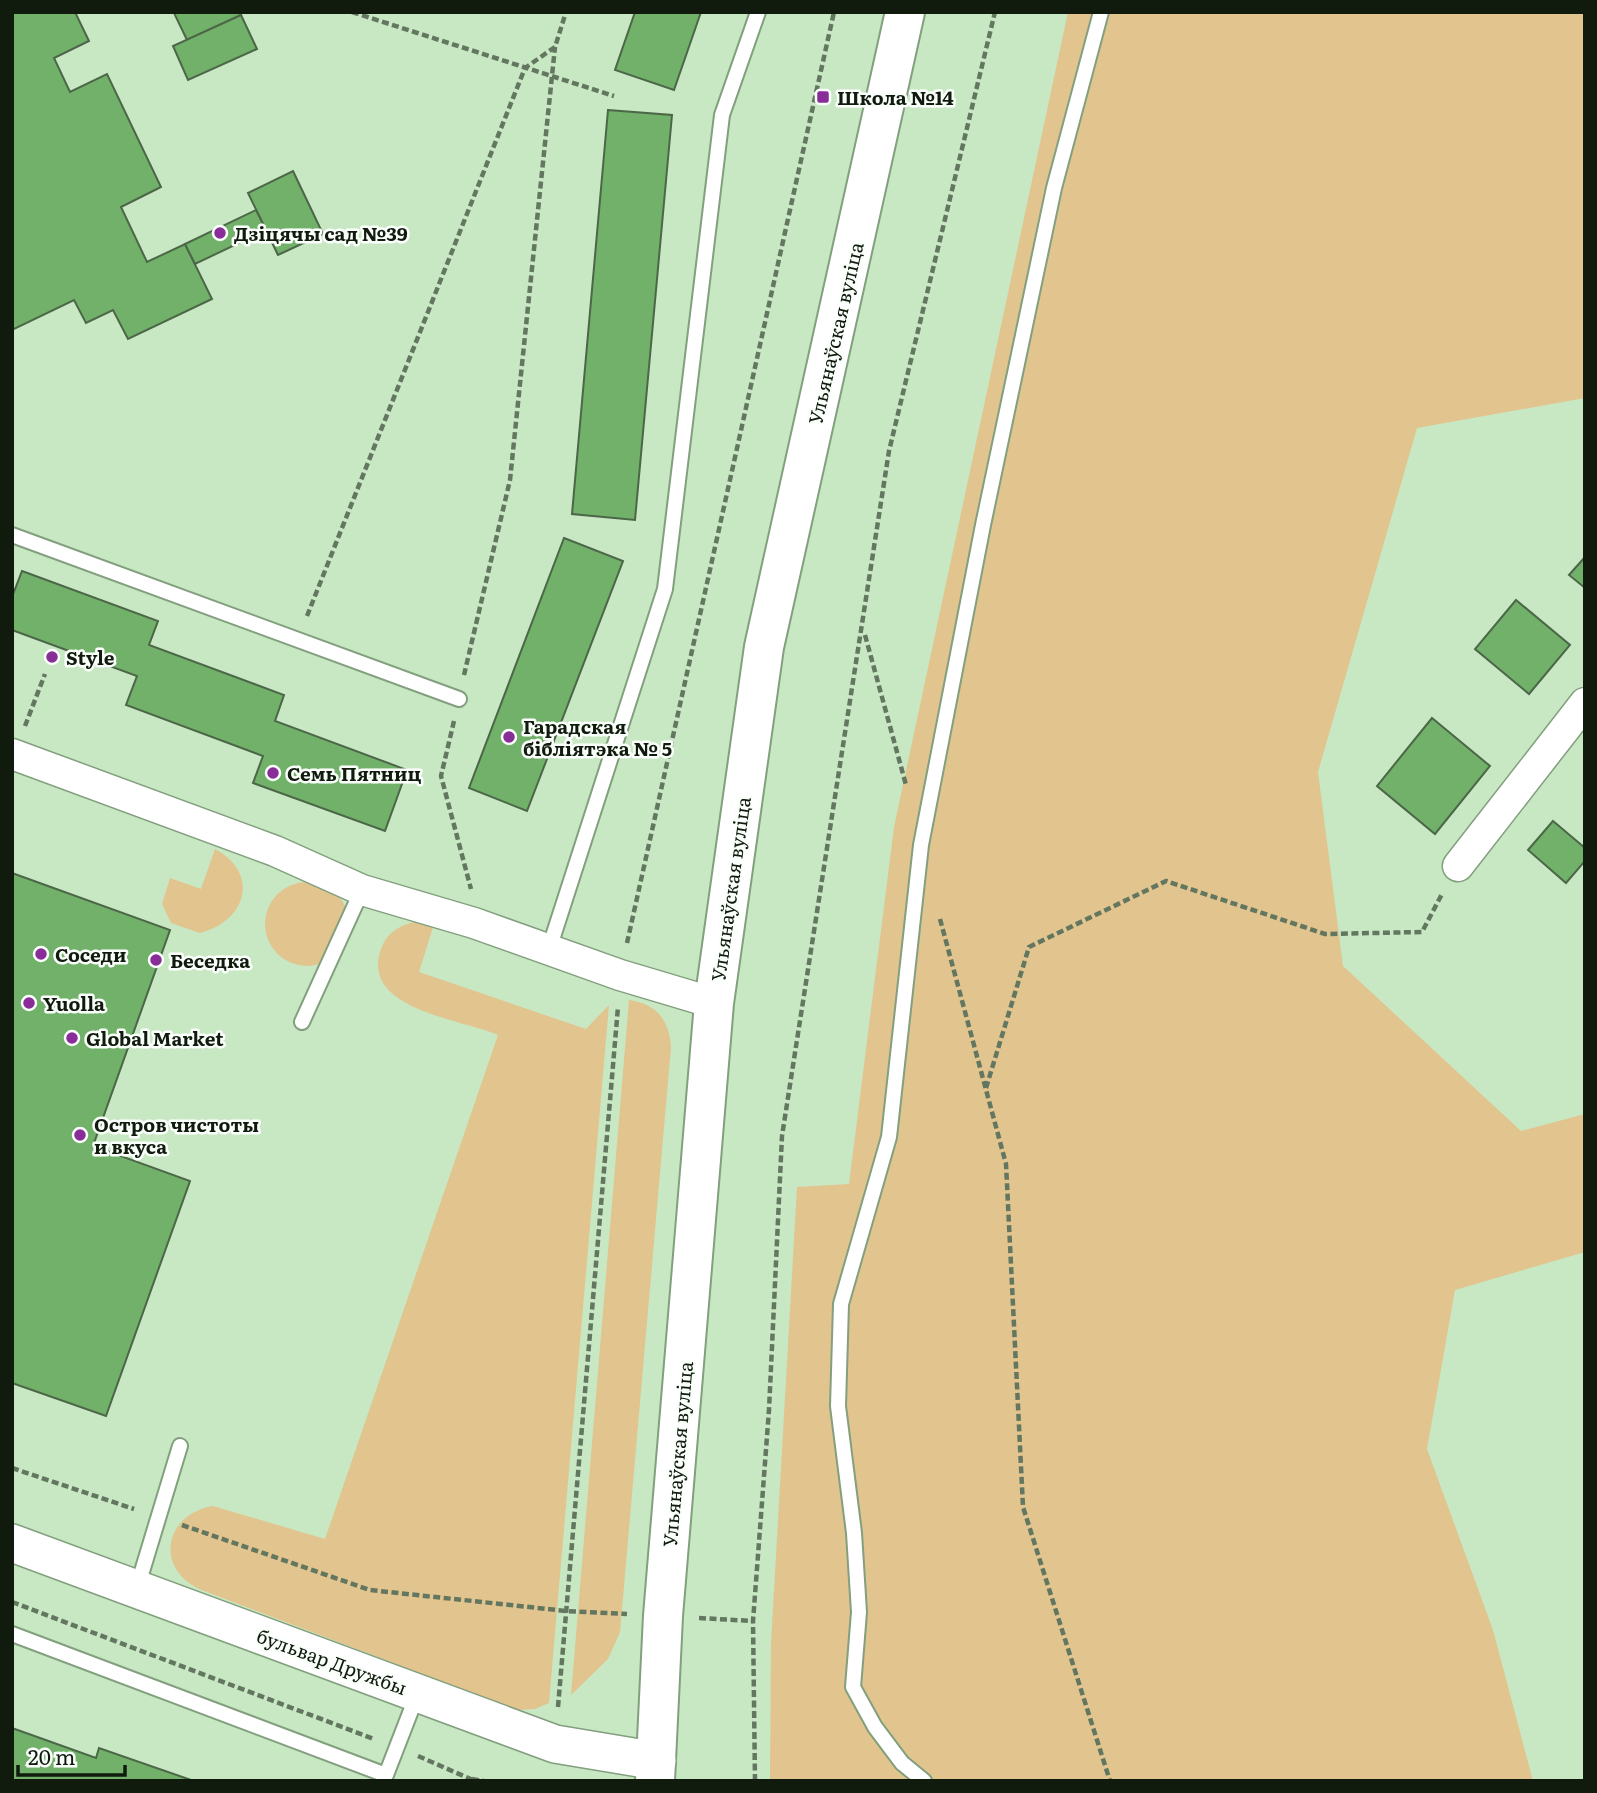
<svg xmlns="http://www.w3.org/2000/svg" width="1597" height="1793" font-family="Literata,serif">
	<rect width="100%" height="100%" fill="#c8e7c3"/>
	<g fill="#e2c48f">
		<path d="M1068,12H1585V398L1417,428L1318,772L1343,966L1521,1131L1585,1114V1252L1455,1290L1427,1449L1493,1630L1533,1781H770L771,1643L797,1187L849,1184L894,827Z"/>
		<path d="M215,849C260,873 247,921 200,933L171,923L162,904L170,878L201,889Z"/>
		<circle cx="307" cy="924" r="42"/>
		<path d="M420,921L434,924L419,972L586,1029L609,1005L549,1703L535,1709L517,1710L199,1589C154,1567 165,1514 213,1506L325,1539L498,1035C462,1019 363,1010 380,952C386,932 401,924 420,921Z"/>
		<path d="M629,1000C656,1004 669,1019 671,1047L620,1632L608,1659L571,1695Z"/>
	</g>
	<g fill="#71b169" stroke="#4c6748" stroke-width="2">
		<path d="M12,12H75L89,41L54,58L70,92L107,74L161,187L121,207L147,262L185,244L212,299L128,339L113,310L86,323L74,300L12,330Z"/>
		<path d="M239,12L241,15L187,40L174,13Z"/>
		<path d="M635,12H701L674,90L615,70Z"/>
		<path d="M241,15L257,49L188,80L173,46Z"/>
		<path d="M608,110L672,115L635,520L572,514Z"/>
		<path d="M293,171L323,234L278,255L248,193Z"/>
		<path d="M256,210L266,230L195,264L185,244Z"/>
		<path d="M564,538L623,561L527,811L469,788Z"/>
		<path d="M1585,557V588L1569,575Z"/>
		<path d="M22,571L158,621L149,645L284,695L275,721L407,770L385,831L253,783L263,756L126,705L137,676L12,630V597Z"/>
		<path d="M1516,600L1570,645L1529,694L1475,649Z"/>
		<path d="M1432,718L1490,766L1435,834L1377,786Z"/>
		<path d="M1553,821L1585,848V861L1566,883L1528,850Z"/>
		<path d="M12,873L170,930L93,1146L190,1181L106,1416L12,1383Z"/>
		<path d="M12,1728L96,1758L99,1748L194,1781H12Z"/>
	</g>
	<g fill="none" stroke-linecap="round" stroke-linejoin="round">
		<g stroke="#829f7e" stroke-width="18">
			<g id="service">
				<path d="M12,535L459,699"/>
				<path d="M549,949L665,589L722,115L758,12"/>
				<path d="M302,1022L362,890"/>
				<path d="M137,1588L180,1446"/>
				<path d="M12,1634L386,1775L417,1695"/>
				<path d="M924,1781L902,1763L875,1727L853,1687L859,1612L854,1533L838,1406L841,1304L889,1137L921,845L983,525L1054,188L1101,12"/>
			</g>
		</g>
		<g stroke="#829f7e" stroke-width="33">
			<g id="minor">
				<path d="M12,754L275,851L362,890L474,923L620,975L714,1003"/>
				<path d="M1458,866L1585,703"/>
			</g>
		</g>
		<g stroke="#829f7e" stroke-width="40">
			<path id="tertiary" d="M12,1543L555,1744L657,1761"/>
		</g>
		<g stroke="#829f7e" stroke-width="42">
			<path id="secondary" d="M655,1781L663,1616L714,1003L764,647L905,12"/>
		</g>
		<g stroke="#637760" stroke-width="4.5" stroke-dasharray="7 3.5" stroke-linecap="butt">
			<path d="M352,12L614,96"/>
			<path d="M307,616L525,68L555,47L566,12"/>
			<path d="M865,635L906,785"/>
			<path d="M464,675L510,480L555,47"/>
			<path d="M454,721L441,776L471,889"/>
			<path d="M25,726L45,674"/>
			<path d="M940,919L1006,1164L1023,1507L1110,1781"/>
			<path d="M627,943L834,12"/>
			<path d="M986,1088L1029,947L1166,881L1325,934L1422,932L1442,894"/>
			<path d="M12,1468L134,1509"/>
			<path d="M182,1525L370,1590L566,1611L627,1614"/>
			<path d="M12,1602L374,1739"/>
			<path d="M699,1618L753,1621"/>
			<path d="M558,1707L618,1007"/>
			<path d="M418,1756L475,1781"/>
			<path d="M472,1779L484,1781"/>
			<path d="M755,1781L753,1621L769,1410L782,1136L889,451L995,12"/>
		</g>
		<use href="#service" stroke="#fff" stroke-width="14"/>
		<use href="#minor" stroke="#fff" stroke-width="30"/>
		<use href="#tertiary" stroke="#fff" stroke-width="37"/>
		<use href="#secondary" stroke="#fff" stroke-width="38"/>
	</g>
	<g fill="#892d98" stroke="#fbfffb" stroke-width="2.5">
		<rect x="816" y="90" width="14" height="14" rx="3.5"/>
		<circle cx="220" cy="233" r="7"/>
		<circle cx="52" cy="657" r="7"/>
		<circle cx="509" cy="737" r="7"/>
		<circle cx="273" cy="773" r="7"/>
		<circle cx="41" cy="954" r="7"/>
		<circle cx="156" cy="960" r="7"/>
		<circle cx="29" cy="1003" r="7"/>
		<circle cx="72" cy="1038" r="7"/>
		<circle cx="80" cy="1135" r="7"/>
	</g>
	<g text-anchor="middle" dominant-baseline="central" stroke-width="5" stroke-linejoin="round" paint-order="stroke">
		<g font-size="19" font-weight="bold" fill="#101b0e" stroke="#fbfffb" text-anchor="start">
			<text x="837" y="97">Школа №14</text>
			<text x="234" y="233">Дзіцячы сад №39</text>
			<text x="66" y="657">Style</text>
			<text x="523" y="726">Гарадская<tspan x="523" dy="22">бібліятэка № 5</tspan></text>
			<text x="287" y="773">Семь Пятниц</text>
			<text x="55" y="954">Соседи</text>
			<text x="170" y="960">Беседка</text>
			<text x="43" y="1003">Yuolla</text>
			<text x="86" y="1038">Global Market</text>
			<text x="94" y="1124">Остров чистоты<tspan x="94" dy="22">и вкуса</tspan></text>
		</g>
		<g font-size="19" fill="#101b0e" stroke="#fbfffb">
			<text transform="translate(835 333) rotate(-77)">Ульянаўская вуліца</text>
			<text transform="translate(730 889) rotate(-82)">Ульянаўская вуліца</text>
			<text transform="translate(677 1454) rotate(-85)">Ульянаўская вуліца</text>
			<text transform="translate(332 1661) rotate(20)">бульвар Дружбы</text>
		</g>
	</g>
	<rect width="1597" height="1793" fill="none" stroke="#101b0e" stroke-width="28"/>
	<path d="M18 1765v10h107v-10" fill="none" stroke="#101b0e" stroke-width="3.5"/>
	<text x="28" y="1765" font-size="21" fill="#101b0e" stroke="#fbfffb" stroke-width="5" paint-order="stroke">20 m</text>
</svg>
